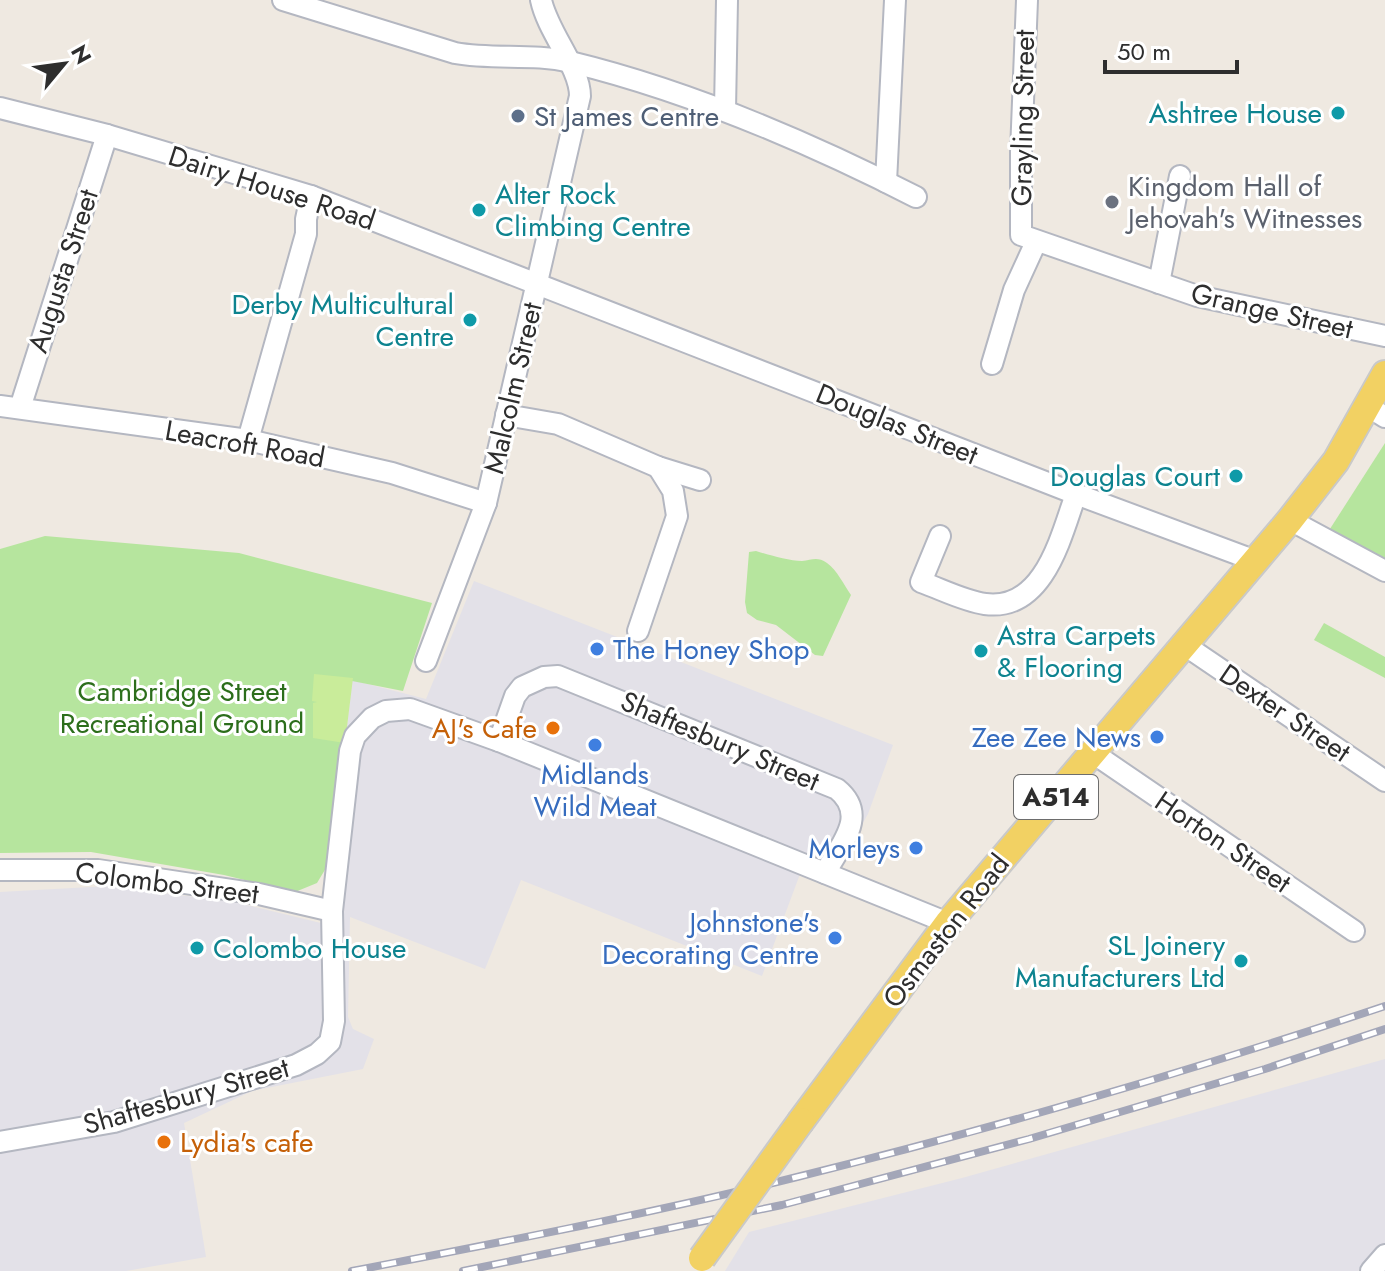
<svg xmlns="http://www.w3.org/2000/svg" width="1385" height="1271" font-family="Jost,sans-serif">
	<rect width="100%" height="100%" fill="#efe9e1"/>
	<g fill="#e3e1e8">
		<path d="M474,581L893,745L868,814L828,883L800,874L762,976L521,880L485,969L350,917L348,1017L353,1029L374,1039L363,1069L252,1091L184,1123L206,1257L126,1271H0V892L109,886L234,902L325,924L352,680L426,699Z"/>
		<path d="M1385,1059V1245L1358,1271H725L749,1232L962,1178Z"/>
	</g>
	<g fill="#b6e59e">
		<path d="M1385,443V563L1328,532Z"/>
		<path d="M45,536L239,553L432,603L403,691L352,681L326,868L317,883L295,892L224,875L91,852L0,853V549Z"/>
		<path d="M756,551C769,555 789,561 802,561C812,560 817,556 827,563C837,570 844,585 851,595L823,656L815,655L776,625L757,620L747,613L745,602L749,552Z"/>
		<path d="M1324,623L1385,657V678L1314,640Z"/>
	</g>
	<path fill="#c9ec9a" d="M314,674L353,678L345,743L313,738V703L317,702L312,701Z"/>
	<g fill="none" stroke-linecap="round" stroke-linejoin="round">
		<g stroke="#b4b7c1" stroke-width="24">
			<g id="minor">
				<path d="M283,0L455,53C493,60 534,53 570,62C690,91 806,141 916,197"/>
				<path d="M1027,0L1021,152V235L1197,296L1385,336"/>
				<path d="M0,108L107,135L311,196L1076,494L1256,561"/>
				<path d="M725,110L727,0"/>
				<path d="M886,182L895,0"/>
				<path d="M1159,283L1180,176"/>
				<path d="M992,364L1014,290L1036,242"/>
				<path d="M1366,405L1385,417"/>
				<path d="M0,406L248,440L392,473L486,503"/>
				<path d="M20,408L107,135"/>
				<path d="M506,415L558,424L658,467L700,480"/>
				<path d="M248,440L306,234V219L311,196"/>
				<path d="M1290,520L1385,571"/>
				<path d="M940,536L921,582C941,589 964,601 985,604C1044,612 1061,536 1076,494"/>
				<path d="M638,631L677,516L673,491L658,467"/>
				<path d="M1186,646L1385,781"/>
				<path d="M426,661L486,503L580,96C580,67 548,33 541,0"/>
				<path d="M499,741L515,696L522,687L544,677L558,676L837,789C869,815 841,844 825,873"/>
				<path d="M1093,753L1354,931"/>
				<path d="M0,870H98L259,894L332,911"/>
				<path d="M0,1142L114,1122L296,1065L317,1054L330,1042L334,1021L332,911L350,751L355,736L372,718L386,711L410,709L499,741L948,923"/>
				<path d="M1371,1271L1385,1255"/>
			</g>
		</g>
		<g stroke="#c9c9c9" stroke-width="30">
			<path id="major" d="M801,1121L948,923L1290,520L1336,461L1385,374"/>
		</g>
		<use href="#minor" stroke="#fff" stroke-width="20"/>
		<use href="#major" stroke="#f2d163" stroke-width="26"/>
		<g stroke="#a3a6b8" stroke-width="8">
			<g id="rail">
				<path d="M352,1271C501,1242 650,1214 797,1177C995,1128 1191,1071 1385,1006"/>
				<path d="M463,1271L782,1205L1029,1139L1265,1069L1385,1029"/>
			</g>
		</g>
		<use href="#rail" stroke="#fff" stroke-width="5" stroke-dasharray="15" stroke-linecap="butt"/>
		<g stroke="#c9c9c9" stroke-width="30" stroke-linecap="butt">
			<path id="major-bridge" d="M702,1258L801,1121"/>
		</g>
		<use href="#major-bridge" stroke="#f2d163" stroke-width="26"/>
	</g>
	<g fill="#0f9aa8" stroke="#fff" stroke-width="3">
		<circle cx="1338" cy="113" r="8"/>
		<circle cx="479" cy="210" r="8"/>
		<circle cx="470" cy="320" r="8"/>
		<circle cx="1236" cy="476" r="8"/>
		<circle cx="981" cy="651" r="8"/>
		<circle cx="197" cy="948" r="8"/>
		<circle cx="1241" cy="961" r="8"/>
	</g>
	<circle fill="#5c6f8a" stroke="#fff" stroke-width="3" cx="518" cy="116" r="8"/>
	<circle fill="#6b7280" stroke="#fff" stroke-width="3" cx="1112" cy="202" r="8"/>
	<g fill="#3f7fe0" stroke="#fff" stroke-width="3">
		<circle cx="597" cy="649" r="8"/>
		<circle cx="1157" cy="737" r="8"/>
		<circle cx="595" cy="745" r="8"/>
		<circle cx="916" cy="848" r="8"/>
		<circle cx="835" cy="938" r="8"/>
	</g>
	<g fill="#e8710a" stroke="#fff" stroke-width="3">
		<circle cx="553" cy="728" r="8"/>
		<circle cx="164" cy="1142" r="8"/>
	</g>
	<g text-anchor="middle" dominant-baseline="central" stroke-width="6" stroke-linejoin="round" paint-order="stroke">
		<rect fill="#fff" stroke="#6d6d6d" stroke-width="2" x="1014" y="775" width="84" height="44" rx="6"/>
		<g font-size="26" font-weight="bold" fill="#2e2e2e">
			<text x="1056" y="797">A514</text>
		</g>
		<g font-size="28" fill="#0d838f" stroke="#fff" text-anchor="end">
			<text x="1322" y="113">Ashtree House</text>
			<text x="495" y="194" text-anchor="start">Alter Rock<tspan x="495" dy="32">Climbing Centre</tspan></text>
			<text x="454" y="304">Derby Multicultural<tspan x="454" dy="32">Centre</tspan></text>
			<text x="1220" y="476">Douglas Court</text>
			<text x="997" y="635" text-anchor="start">Astra Carpets<tspan x="997" dy="32">&amp; Flooring</tspan></text>
			<text x="1225" y="945">SL Joinery<tspan x="1225" dy="32">Manufacturers Ltd</tspan></text>
			<text x="213" y="948" text-anchor="start">Colombo House</text>
		</g>
		<g font-size="28" fill="#4e5e75" stroke="#fff" text-anchor="start">
			<text x="534" y="116">St James Centre</text>
		</g>
		<g font-size="28" fill="#2e2e2e" stroke="#fff">
			<text transform="translate(1023 118) rotate(-89)">Grayling Street</text>
			<text transform="translate(272 188) rotate(18)">Dairy House Road</text>
			<text transform="translate(63 271) rotate(-72)">Augusta Street</text>
			<text transform="translate(1272 311) rotate(13)">Grange Street</text>
			<text transform="translate(513 388) rotate(-77)">Malcolm Street</text>
			<text transform="translate(897 424) rotate(22)">Douglas Street</text>
			<text transform="translate(245 444) rotate(10)">Leacroft Road</text>
			<text transform="translate(1285 713) rotate(34)">Dexter Street</text>
			<text transform="translate(720 741) rotate(23)">Shaftesbury Street</text>
			<text transform="translate(1223 842) rotate(34)">Horton Street</text>
			<text transform="translate(167 883) rotate(7)">Colombo Street</text>
			<text transform="translate(946 931) rotate(-52)">Osmaston Road</text>
			<text transform="translate(186 1096) rotate(-16)">Shaftesbury Street</text>
		</g>
		<g font-size="28" fill="#5b616d" stroke="#fff" text-anchor="start">
			<text x="1128" y="186">Kingdom Hall of<tspan x="1128" dy="32">Jehovah's Witnesses</tspan></text>
		</g>
		<g font-size="28" fill="#366cbe" stroke="#fff" text-anchor="end">
			<text x="613" y="649" text-anchor="start">The Honey Shop</text>
			<text x="1141" y="737">Zee Zee News</text>
			<text x="595" y="774" text-anchor="middle">Midlands<tspan x="595" dy="32">Wild Meat</tspan></text>
			<text x="900" y="848">Morleys</text>
			<text x="819" y="922">Johnstone's<tspan x="819" dy="32">Decorating Centre</tspan></text>
		</g>
		<g font-size="28" fill="#2c6e1b" stroke="#fff">
			<text x="182" y="691">Cambridge Street<tspan x="182" dy="32">Recreational Ground</tspan></text>
		</g>
		<g font-size="28" fill="#c56008" stroke="#fff" text-anchor="end">
			<text x="537" y="728">AJ's Cafe</text>
			<text x="180" y="1142" text-anchor="start">Lydia's cafe</text>
		</g>
	</g>
	<g transform="translate(64 64) rotate(61)" stroke="#ffffff" stroke-width="6" paint-order="stroke">
	<path d="M0-6L14 30L0 20L-14 30Z" fill="#2e2e2e"/>
	<text y="-12" font-size="22" font-weight="bold" text-anchor="middle" fill="#2e2e2e">N</text>
	</g>
	<path d="M1105 60v12h132v-12" fill="none" stroke="#2e2e2e" stroke-width="4"/>
	<text x="1117" y="60" font-size="24" fill="#2e2e2e" stroke="#ffffff" stroke-width="6" paint-order="stroke">50 m</text>
</svg>
